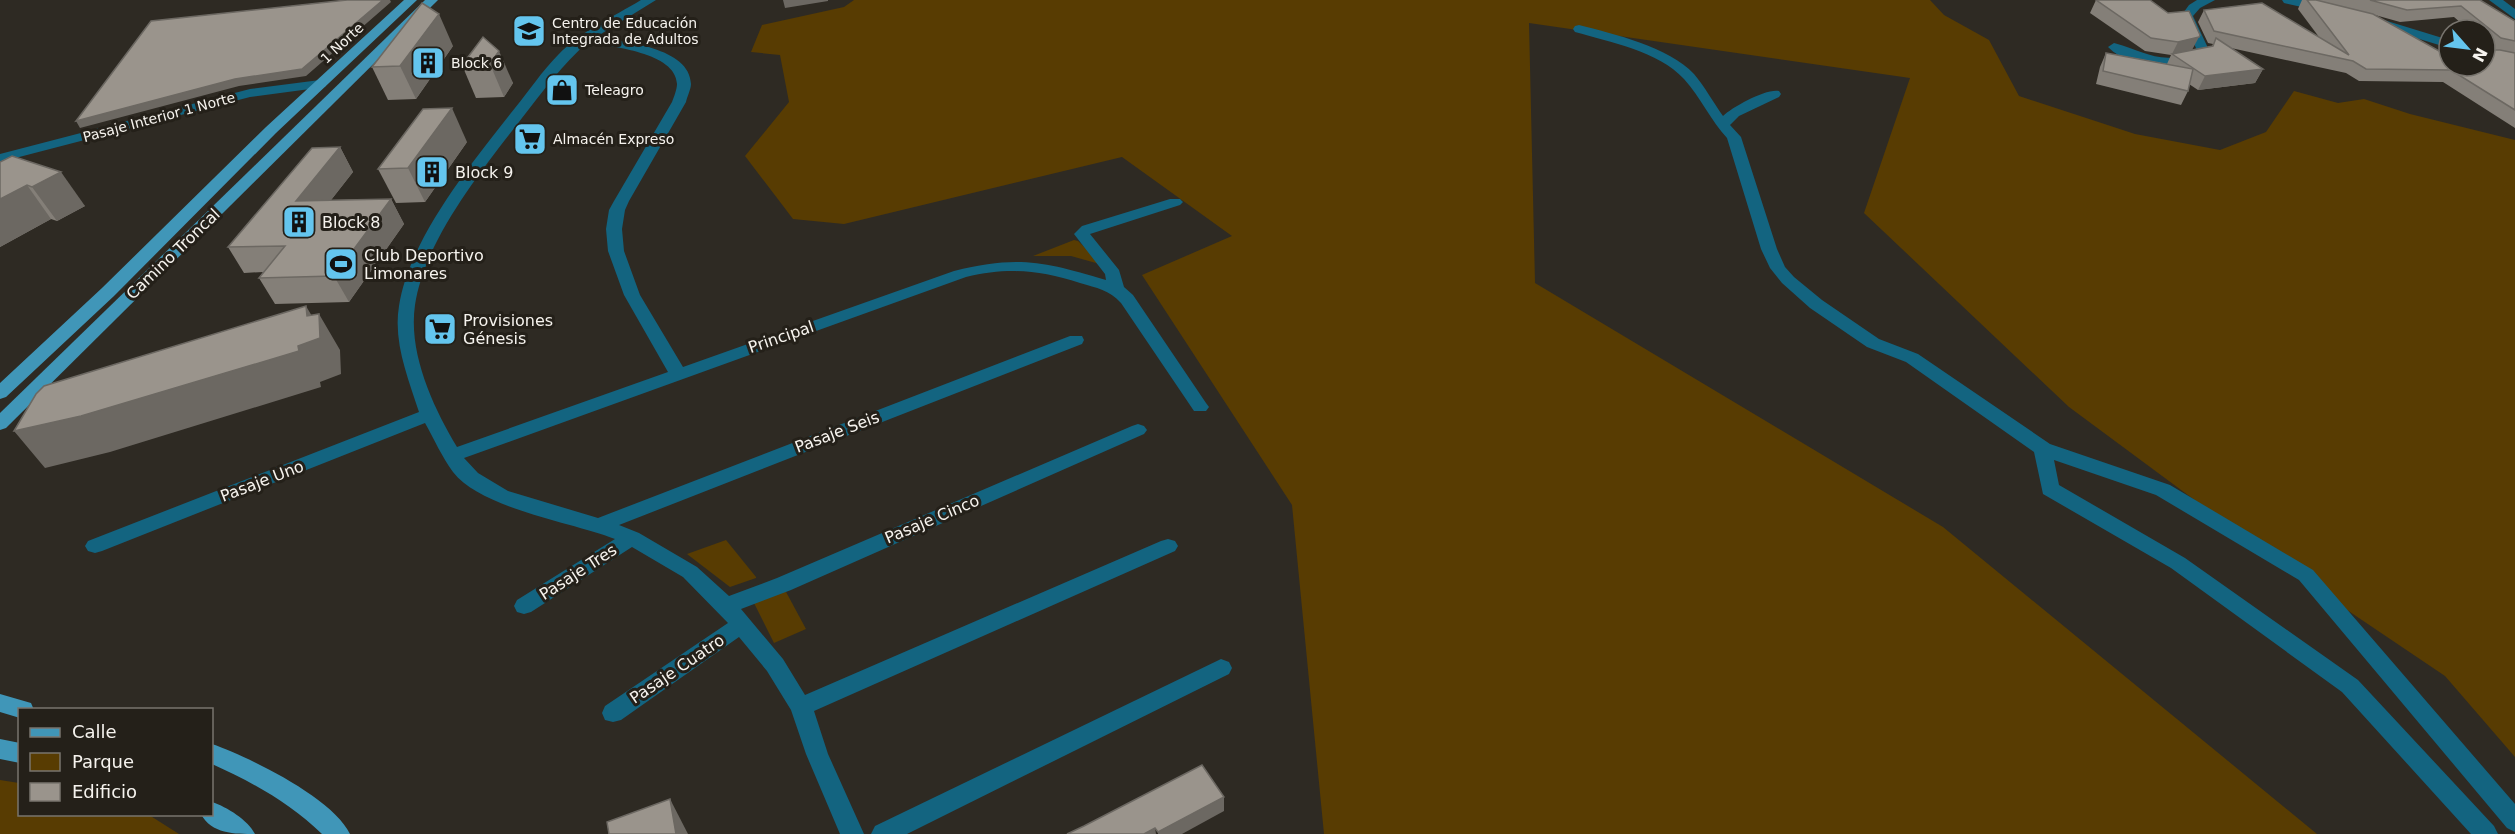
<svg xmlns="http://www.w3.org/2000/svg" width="2515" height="834" font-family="'DejaVu Sans',sans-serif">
	<rect width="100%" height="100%" fill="#2e2a23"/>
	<g fill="#583c02">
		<path d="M854,0H1930L1944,15L1989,40L2019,96L2135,134L2220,150L2266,132L2294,91L2338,103L2364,99L2410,114L2515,140V757L2445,676L2304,581L2069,407L1864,213L1910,78L1529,23L1535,283L1943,527L2317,834H1324L1292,505L1142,275L1232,236L1122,157L844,224L793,219L745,156L789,102L780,55L751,52L762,25L844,7Z"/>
		<path d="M1074,240L1078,241L1103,265L1071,256H1033Z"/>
		<path d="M726,540L756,577V578L730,587L687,554Z"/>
		<path d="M785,590L806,629L774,643L754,603Z"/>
		<path d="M0,780L19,783L20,814L149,815L179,834H0Z"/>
	</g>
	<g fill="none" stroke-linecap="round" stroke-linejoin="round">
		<g fill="#136480" fill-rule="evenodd">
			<path d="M641,0H656L596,37C623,42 690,47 691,84C691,89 687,97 686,102L629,201L625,210L622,229L624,251L640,295L683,367L954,271C1018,255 1045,262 1106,280L1105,274L1074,234L1082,226L1170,199H1180L1183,202L1180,205L1090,234L1119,270L1124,287L1133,295L1206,403L1209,407L1206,411H1194L1121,303C1109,290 1097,288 1080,283C1039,270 1008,267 966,277L464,458L478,473L508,491L598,518L1070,336H1082L1084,340L1082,344L619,525L639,533L697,567L729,596L777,578L1132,426L1138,424L1144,426L1147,430L1144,434L791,590L741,609L783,659L805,695L1161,541L1168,539L1175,541L1178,546L1175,551L814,711L828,754L864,834H840L806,754L791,710L767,671L739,637L621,720L613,722L605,720L602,713L605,706L728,623L683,577L632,547L531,612L524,614L517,612L514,606L517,600L615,539C571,522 482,509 453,472C442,457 434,439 425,423L102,551L95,553L88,551L85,546L88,541L419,412C408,378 393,342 399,306C409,239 474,160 515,108C529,91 542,71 558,55C581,31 613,17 641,0ZM588,42C611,47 676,52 677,84C677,89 674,97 672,102L614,201L609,210L606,229L608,251L624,295L668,372L457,447C433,407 408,353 415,305C425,239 482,170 522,118C543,91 562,65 588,42Z"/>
			<path d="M2197,0H2215L2200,8L2193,16L2208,48L2205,57C2177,68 2130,70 2108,47L2114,43C2145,51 2160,66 2194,52L2196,48L2181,16L2189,5Z"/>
			<path d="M2282,0H2305L2328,5L2330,8L2324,12L2284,3Z"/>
			<path d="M2489,0H2503L2515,9V19Z"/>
			<path d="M2374,17L2449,40V48L2370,24L2368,21L2370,18Z"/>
			<path d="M1579,25C1614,34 1669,47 1694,74C1705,87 1713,102 1723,116C1732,107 1767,88 1779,91L1781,94L1779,97L1739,116L1730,125L1741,137L1777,249L1785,267L1794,277L1822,300L1879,339L1918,354L2050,444L2170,485L2313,570L2515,804V832L2507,828L2299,580L2156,495L2054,460L2059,485L2185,558L2358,680L2494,826L2498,834H2471L2342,692L2171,568L2043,494L2034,452L1906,362L1867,347L1810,308L1782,283L1770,268L1761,249L1727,138C1711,121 1701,98 1684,79C1658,51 1610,42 1575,32L1573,29L1575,26Z"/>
			<path d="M320,80L325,81L327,84L325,87L250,97L0,162V154L250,89Z"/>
			<path d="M1221,659L1229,662L1232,668L1229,674L907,834H871L875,826Z"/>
		</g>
		<g fill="#4096b8" fill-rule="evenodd">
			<path d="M404,0H417L276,133L114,296L6,397L0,399V383L102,288L266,127Z"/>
			<path d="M425,0H438L6,428L0,430V413Z"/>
			<path d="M0,694L31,703L34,710H20V718L0,712Z"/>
			<path d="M0,739L20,743V763L0,759Z"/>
			<path d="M212,744C249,757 333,798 350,834H322C290,803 252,782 212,764Z"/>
			<path d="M212,802C227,807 248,820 255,834C235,834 211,834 201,814H212Z"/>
		</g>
	</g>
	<g fill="#847f78" fill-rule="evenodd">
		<path d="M2096,0L2193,50L2212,46L2213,44L2208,43L2198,22L2204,10L2319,37L2298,9L2302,0H2480L2515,21V128L2443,82L2359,81L2346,73L2231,48L2263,69L2255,83L2198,90L2189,84L2188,91L2181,105L2096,84L2100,67L2106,53L2167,64L2171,55L2145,51L2090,13ZM2375,15L2400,22L2454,17L2469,30H2485V43L2495,50L2439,51Z"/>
		<path d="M483,37L513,83L504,97L476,98L462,65Z"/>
		<path d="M453,46L416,99L388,100L372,67Z"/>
		<path d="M467,142L425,202L396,203L378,169Z"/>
		<path d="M340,147L353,172L331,200L391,199L404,224L349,302L275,304L259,278L263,272L244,273L228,247Z"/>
		<path d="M0,162L85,206L57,221L51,219L0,247Z"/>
	</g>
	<g fill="#6c6862">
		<path d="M383,0H390L391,2L306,76L239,86L80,128L76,121Z"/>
		<path d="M783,0H828V1L785,8Z"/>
		<path d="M439,14L453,46L416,99L400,66Z"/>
		<path d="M2199,37L2192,50L2172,54L2178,42Z"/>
		<path d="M499,51L513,83L504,97L490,64Z"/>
		<path d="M2263,69L2255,83L2198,90L2205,76Z"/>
		<path d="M452,108L467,142L425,202L408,168Z"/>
		<path d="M340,147L353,172L310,227L296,201Z"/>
		<path d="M61,172L85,206L57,221L32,187Z"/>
		<path d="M27,185L51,219L0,247V199Z"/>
		<path d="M391,199L404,224L349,302L334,276Z"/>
		<path d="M306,306L319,328V314L340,350L341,374L320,382L321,387L110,452L45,468L14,431L298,346L307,316Z"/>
		<path d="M1224,797V811L1182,834H1158V832Z"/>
		<path d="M670,799L688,834H676Z"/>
		<path d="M1155,828L1156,834H1144Z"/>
	</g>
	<g fill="#9a948c" stroke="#6c6862" stroke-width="1.5">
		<path d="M347,0H383L302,69L235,79L76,121L151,21Z"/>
		<path d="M2096,0H2150L2168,13L2189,11L2200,35L2199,37L2178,42L2151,38Z"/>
		<path d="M2307,0H2316L2373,14L2439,51H2449V66H2485V50H2500L2515,53V110L2451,70L2366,69L2353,61L2214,31L2204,10L2262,3L2349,55Z"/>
		<path d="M2370,0H2480L2515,21V41L2501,38L2461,6L2407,10Z"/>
		<path d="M422,3L439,14L400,66L372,67Z"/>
		<path d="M483,37L499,51L490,64L462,65Z"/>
		<path d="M2216,38L2263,69L2205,76L2172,54L2213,46Z"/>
		<path d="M2106,53L2193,69L2188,91L2103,71Z"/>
		<path d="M452,108L408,168L378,169L423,109Z"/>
		<path d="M340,147L296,201L391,199L334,276L259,278L285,246L228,247L312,148Z"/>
		<path d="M12,156L61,172L32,187L27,185L0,199V162Z"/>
		<path d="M306,306L307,316L319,314L320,338L298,346L299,351L81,416L14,431L36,394L44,386Z"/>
		<path d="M1202,765L1224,797L1158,832L1155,828L1144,834H1067L1084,826Z"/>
		<path d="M670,799L676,834H609L607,822Z"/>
	</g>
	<defs>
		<g id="school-square" transform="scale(1.725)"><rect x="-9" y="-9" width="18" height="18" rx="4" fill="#64c5ee" stroke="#242019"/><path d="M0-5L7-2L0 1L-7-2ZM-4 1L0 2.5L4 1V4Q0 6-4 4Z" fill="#111"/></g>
		<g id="building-square" transform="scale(1.725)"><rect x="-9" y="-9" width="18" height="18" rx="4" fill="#64c5ee" stroke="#242019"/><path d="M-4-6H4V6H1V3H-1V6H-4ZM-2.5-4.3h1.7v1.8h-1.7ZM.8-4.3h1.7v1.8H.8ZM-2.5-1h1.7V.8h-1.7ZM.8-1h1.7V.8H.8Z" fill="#111"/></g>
		<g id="shop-square" transform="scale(1.725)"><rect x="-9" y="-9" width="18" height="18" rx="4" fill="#64c5ee" stroke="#242019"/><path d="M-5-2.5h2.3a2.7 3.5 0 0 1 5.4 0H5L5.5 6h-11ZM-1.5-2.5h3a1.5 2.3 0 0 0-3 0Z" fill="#111"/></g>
		<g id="supermarket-square" transform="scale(1.725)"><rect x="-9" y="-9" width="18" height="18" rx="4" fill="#64c5ee" stroke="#242019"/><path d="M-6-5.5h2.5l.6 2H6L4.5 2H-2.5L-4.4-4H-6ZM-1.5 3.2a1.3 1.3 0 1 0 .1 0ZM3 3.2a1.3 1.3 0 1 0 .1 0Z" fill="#111"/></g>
		<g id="stadium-square" transform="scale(1.725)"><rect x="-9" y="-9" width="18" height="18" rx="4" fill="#64c5ee" stroke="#242019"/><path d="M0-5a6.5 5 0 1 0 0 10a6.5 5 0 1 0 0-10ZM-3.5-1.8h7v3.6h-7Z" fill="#111"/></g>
	</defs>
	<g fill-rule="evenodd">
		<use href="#school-square" x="529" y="31"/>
		<use href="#building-square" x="428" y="63"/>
		<use href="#shop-square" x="562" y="90"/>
		<use href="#supermarket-square" x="530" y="139"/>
		<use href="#building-square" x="432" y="172"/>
		<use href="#building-square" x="299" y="222"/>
		<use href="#stadium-square" x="341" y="264"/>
		<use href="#supermarket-square" x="440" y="329"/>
	</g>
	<g text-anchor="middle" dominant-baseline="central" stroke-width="6" stroke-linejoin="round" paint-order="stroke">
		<g font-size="14" fill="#f6f3ee" stroke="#242019" text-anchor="start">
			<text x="552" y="23">Centro de Educación<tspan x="552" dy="16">Integrada de Adultos</tspan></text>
			<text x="451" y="63">Block 6</text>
			<text x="585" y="90">Teleagro</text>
			<text x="553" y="139">Almacén Expreso</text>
		</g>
		<g font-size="14" fill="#f6f3ee" stroke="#242019">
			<text transform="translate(342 43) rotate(-43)">1 Norte</text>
			<text transform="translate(159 117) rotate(-15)">Pasaje Interior 1 Norte</text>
		</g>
		<g font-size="16" fill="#f6f3ee" stroke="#242019" text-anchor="start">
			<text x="455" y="172">Block 9</text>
			<text x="322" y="222">Block 8</text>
			<text x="364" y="255">Club Deportivo<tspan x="364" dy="18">Limonares</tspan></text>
			<text x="463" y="320">Provisiones<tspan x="463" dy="18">Génesis</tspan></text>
		</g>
		<g font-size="16" fill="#f6f3ee" stroke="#242019">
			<text transform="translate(173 254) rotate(-44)">Camino Troncal</text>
			<text transform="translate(781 337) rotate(-19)">Principal</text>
			<text transform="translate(837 432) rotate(-21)">Pasaje Seis</text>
			<text transform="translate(262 481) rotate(-21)">Pasaje Uno</text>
			<text transform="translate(932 519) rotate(-23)">Pasaje Cinco</text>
			<text transform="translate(578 572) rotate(-33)">Pasaje Tres</text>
			<text transform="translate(677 669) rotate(-34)">Pasaje Cuatro</text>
		</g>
	</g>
	<rect x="18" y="708" width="195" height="108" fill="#242019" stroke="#78746e" stroke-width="1.5"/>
	<rect x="30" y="728" width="30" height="9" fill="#4096b8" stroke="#78746e" stroke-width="1.5"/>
	<text x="72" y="738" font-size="18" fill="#f6f3ee">Calle</text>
	<rect x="30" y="753" width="30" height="18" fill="#583c02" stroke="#78746e" stroke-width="1.5"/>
	<text x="72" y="768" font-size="18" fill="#f6f3ee">Parque</text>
	<rect x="30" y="783" width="30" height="18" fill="#9a948c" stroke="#78746e" stroke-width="1.5"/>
	<text x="72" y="798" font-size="18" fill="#f6f3ee">Edificio</text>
	<g transform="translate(2467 48) rotate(118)"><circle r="28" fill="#242019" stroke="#78746e" stroke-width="1.5"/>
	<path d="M0-4.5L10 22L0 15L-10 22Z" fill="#64c5ee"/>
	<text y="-9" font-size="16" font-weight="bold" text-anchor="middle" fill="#f6f3ee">N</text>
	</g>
</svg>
